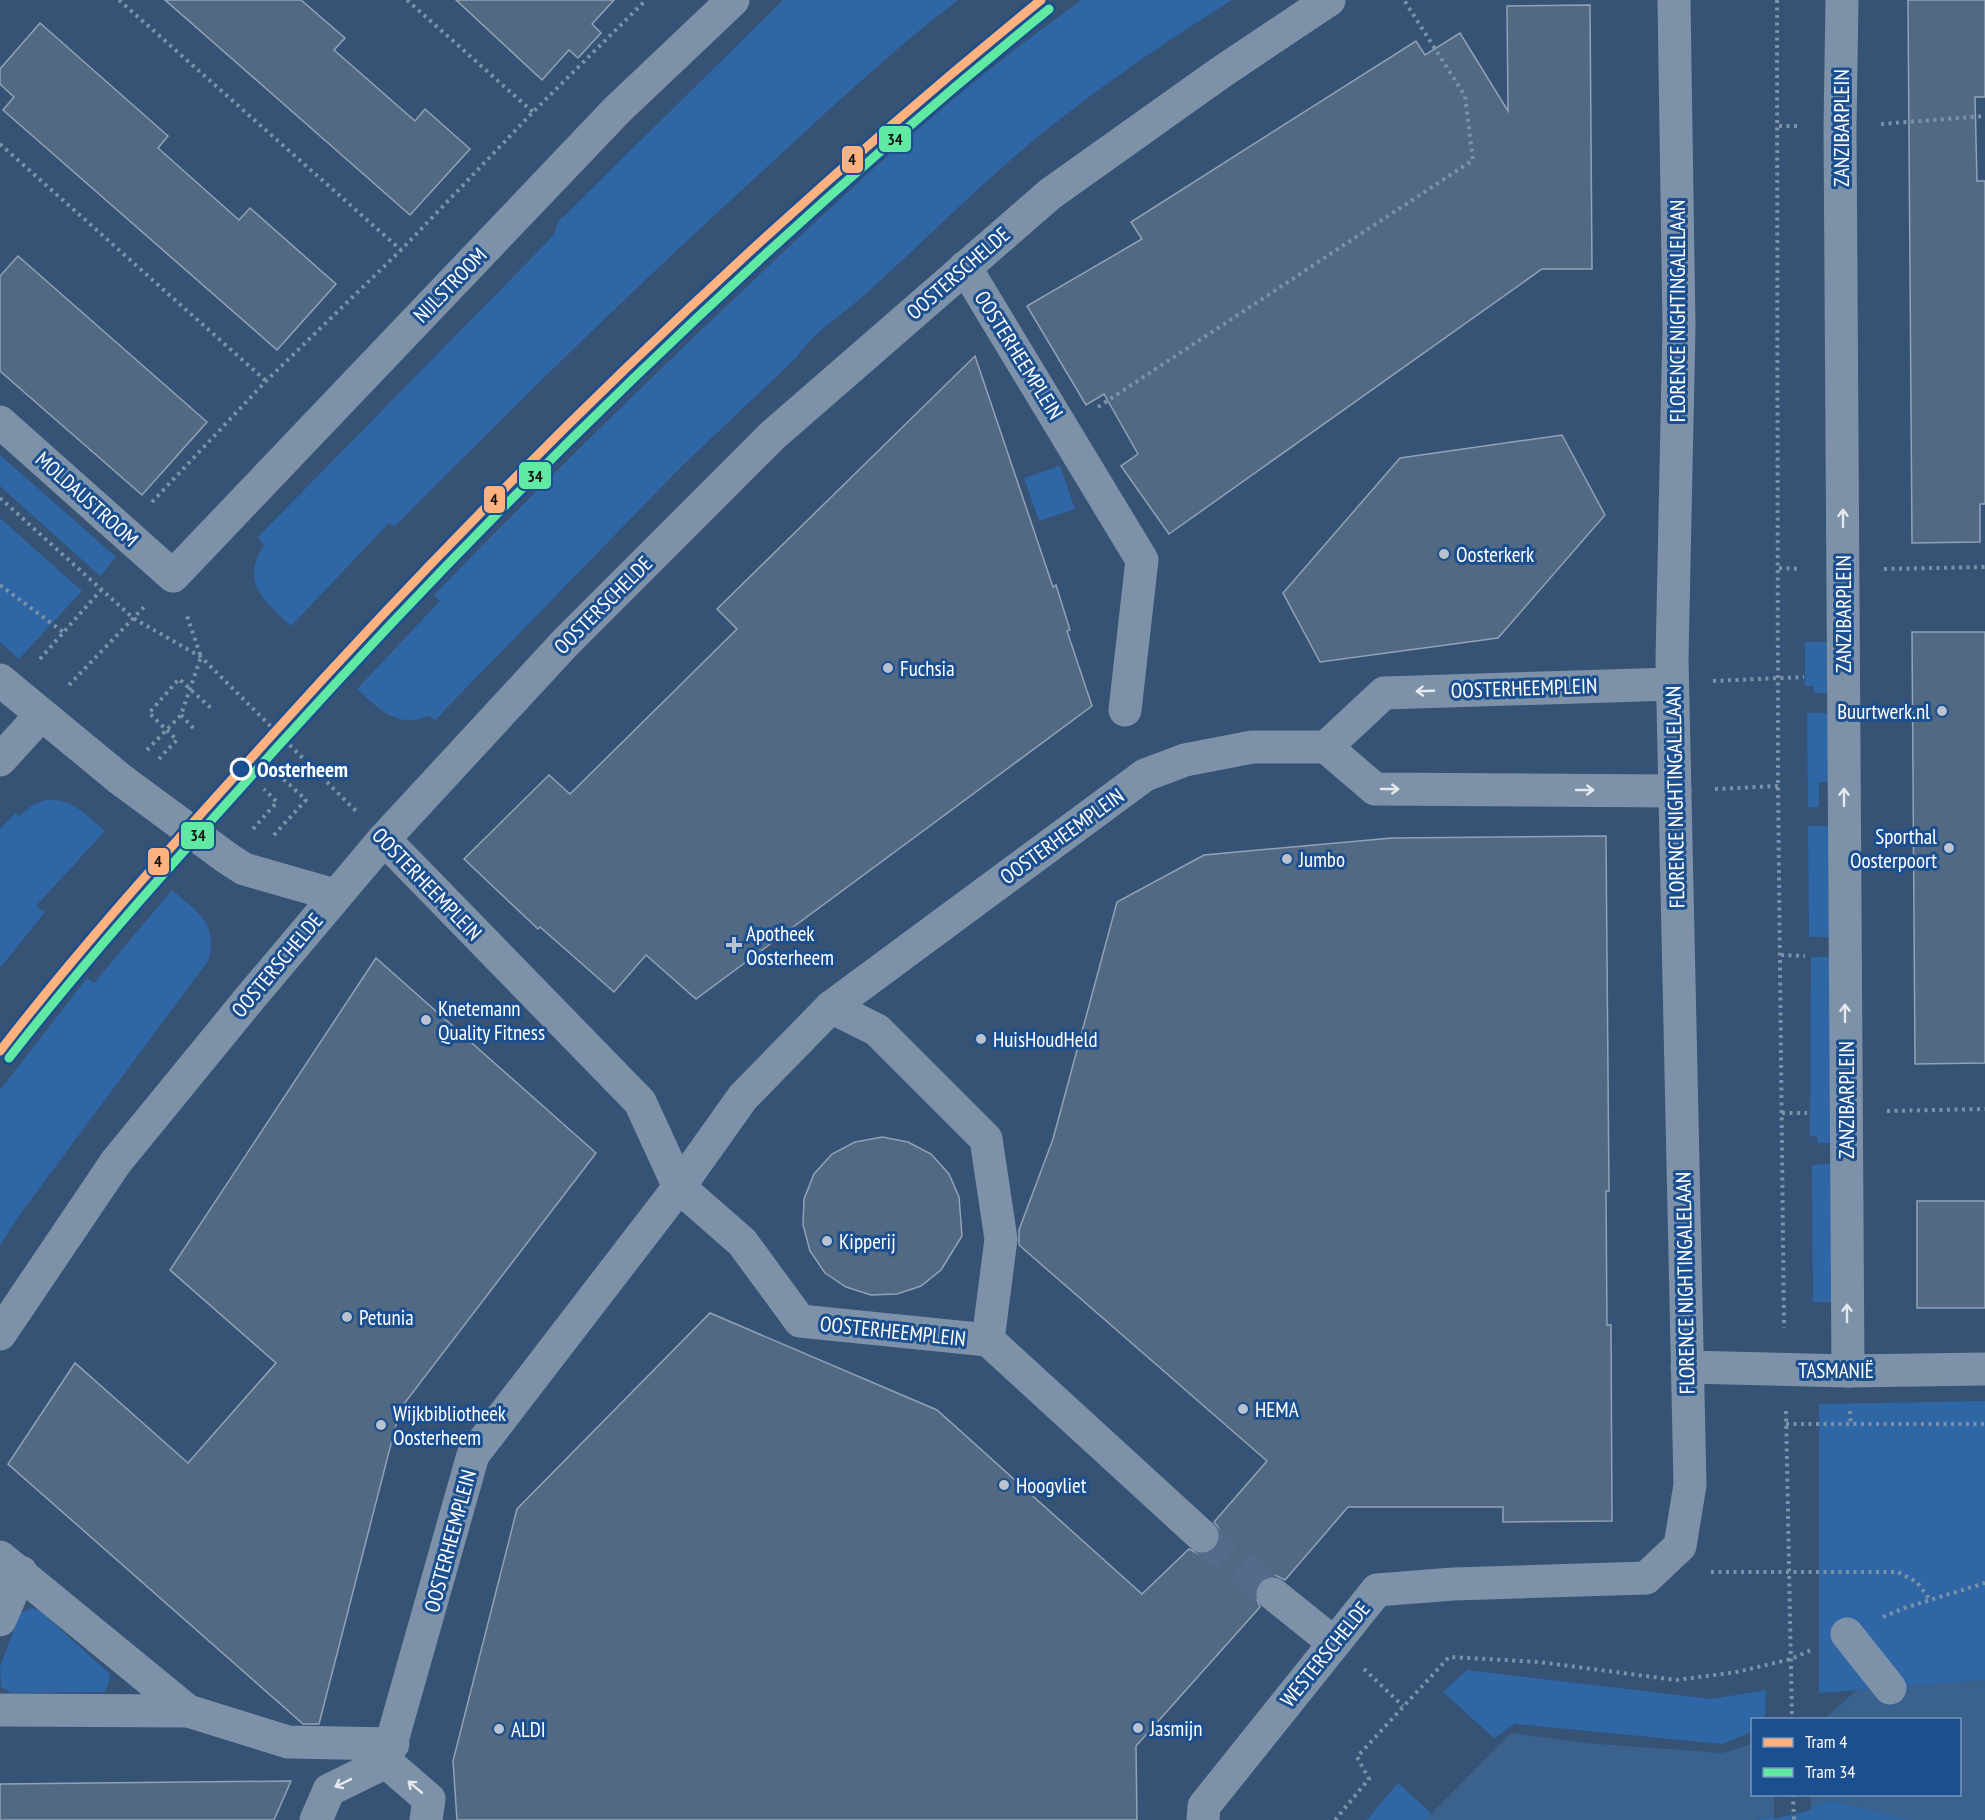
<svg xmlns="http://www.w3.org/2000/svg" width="1985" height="1820" font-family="'PT Sans Narrow',sans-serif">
	<rect width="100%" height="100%" fill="#365274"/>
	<g fill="#2f66a5">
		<path d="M783,0H958C891,51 829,110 767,167C639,283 516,404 394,527L389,523L291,626C265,601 239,583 264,545L258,537L554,235L558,222Z"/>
		<path d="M1082,0H1232C1173,37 1114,77 1059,120C992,172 932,234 869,291C845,313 814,331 796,358L679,469L435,720L429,716C397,729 379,709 357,689L440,601L434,595C546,480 660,368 777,258C874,167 973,76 1082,0Z"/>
		<path d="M0,455L116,557L100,576L0,486Z"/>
		<path d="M1060,466L1075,509L1039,521L1024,478Z"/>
		<path d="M0,518L82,591L19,659L0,642Z"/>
		<path d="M1805,642H1827V693H1814V686H1805Z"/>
		<path d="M1807,713H1828V782H1819V807H1808Z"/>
		<path d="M46,800C72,798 86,815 105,831L36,906L45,912L0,968V829L16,813L19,816L34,804Z"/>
		<path d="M1808,826H1828L1829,937H1809Z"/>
		<path d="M172,890C198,913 219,923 208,961L21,1213L0,1245V1090L87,978L94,983Z"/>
		<path d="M1811,957H1830L1831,1143H1818L1817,1137L1810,1136Z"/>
		<path d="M1831,1164L1833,1302H1813L1812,1165Z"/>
		<path d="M1985,1401V1680L1819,1693V1404Z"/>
		<path d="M32,1608L40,1611L109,1673L110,1679L105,1692L11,1693L1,1687L0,1667L20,1613Z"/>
		<path d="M1467,1670L1711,1699L1766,1690L1765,1719L1752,1720V1732L1722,1744L1515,1724L1494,1738L1443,1692Z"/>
		<path d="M1398,1783L1432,1814L1425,1820H1367Z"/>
		<path d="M1833,1801L1910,1819L1911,1820H1756Z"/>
	</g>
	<path fill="#3b618d" d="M1985,1680V1820H1911L1833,1801L1756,1820H1425L1511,1733L1585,1743L1722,1753L1752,1744V1794H1960V1720L1824,1719L1857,1690Z"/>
	<path fill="#365274" d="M1774,1795H1811V1810L1774,1819Z"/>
	<g fill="#526984" stroke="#92a2b6" stroke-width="1.5">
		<path d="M165,0H301L345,38L334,50L374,85L415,121L425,109L470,149L410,215Z"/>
		<path d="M456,0H614L592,24L601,33L578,58L569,50L542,80Z"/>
		<path d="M1908,0H1985V97H1975L1977,181H1985V504H1980V542L1912,543Z"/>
		<path d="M1590,5L1592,269H1542L1169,534L1121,466L1138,454L1104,394L1086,405L1027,306L1142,239L1131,222L1416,41L1425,55L1460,33L1508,111L1507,6Z"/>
		<path d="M40,23L168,136L158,148L239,220L250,208L336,284L277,350L3,110L14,97L0,84V69Z"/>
		<path d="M18,256L207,422L142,495L0,371V276Z"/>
		<path d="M975,356L1053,587L1056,585L1070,630L1067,631L1092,706L696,999L646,955L614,992L540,927L538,929L464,859L549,775L570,794L737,629L717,609Z"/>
		<path d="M1562,435L1605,515L1498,638L1320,662L1283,593L1400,458Z"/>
		<path d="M1912,632H1985V1063L1915,1064Z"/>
		<path d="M1606,836L1609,1191H1606L1607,1325H1611L1612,1521L1503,1522V1507H1348L1285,1580L1275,1575L1266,1577L1259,1582L1254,1592L1260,1607L1136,1746L1137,1820H457L453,1761L517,1509L710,1313L937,1410L1142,1594L1189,1549L1199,1554H1207L1215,1549L1220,1539V1530L1214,1522L1267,1461L1019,1245V1230L1053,1139L1117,902L1204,855L1392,838Z"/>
		<path d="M376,958L596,1153L400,1409L319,1724H303L8,1464L75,1363L188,1463L276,1363L170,1270Z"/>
		<path d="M882,1137L908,1142L931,1154L949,1174L959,1197L962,1236L941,1270L921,1286L897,1294L871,1295L846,1287L825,1273L810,1251L803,1225L804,1199L814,1174L832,1154L855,1142Z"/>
		<rect x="1917" y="1201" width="68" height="107"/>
		<path d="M291,1781L274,1820H0V1784Z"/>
	</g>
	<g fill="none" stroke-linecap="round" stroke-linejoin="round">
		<path stroke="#546c89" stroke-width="33" stroke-dasharray="33 16" stroke-linecap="butt" d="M1202,1536L1273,1594"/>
		<g stroke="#7d92a8" stroke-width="4" stroke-dasharray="3 4.5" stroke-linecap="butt">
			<path d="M119,0L401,250"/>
			<path d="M407,0L533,112"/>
			<path d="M1777,0L1778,786L1784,1328"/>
			<path d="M1881,124L1985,116"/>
			<path d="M1779,126H1799"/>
			<path d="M0,144L266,381"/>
			<path d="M1098,407L1473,160L1465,96L1404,0"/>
			<path d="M0,498L133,618L201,657L356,811"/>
			<path d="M152,502L266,381L401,250L533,112L646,0"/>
			<path d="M1779,568L1801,569"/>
			<path d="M1884,569L1985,567"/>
			<path d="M0,585L63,632"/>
			<path d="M40,659L101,590"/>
			<path d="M1713,681L1804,677"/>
			<path d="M69,685L145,606"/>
			<path d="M181,715L194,729"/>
			<path d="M147,750L181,715L201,657L186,613"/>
			<path d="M159,759L169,748"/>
			<path d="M1715,789L1778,786"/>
			<path d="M253,829L277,802L264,789"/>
			<path d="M274,835L306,800L278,774"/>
			<path d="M1781,955L1805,956"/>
			<path d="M1887,1111L1985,1109"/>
			<path d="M1782,1113H1807"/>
			<path d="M1786,1411L1792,1720"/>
			<path d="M1850,1411L1851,1426"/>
			<path d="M1786,1424H1985"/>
			<path d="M1711,1572H1898L1917,1582L1930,1600"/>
			<path d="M1883,1617L1904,1608L1985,1583"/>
			<path d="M1364,1669L1403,1706"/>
			<path d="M1793,1794L1794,1820"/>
			<path d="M1335,1820L1369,1779L1357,1757L1449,1657L1539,1662L1676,1680L1737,1672L1791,1659L1811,1650"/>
		</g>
		<g stroke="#7d92a8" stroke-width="33">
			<path d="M1842,0L1840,127L1848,1371"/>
			<path d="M965,267L1142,560L1125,710"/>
			<path d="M0,422L173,576L617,110L733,0"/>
			<path d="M0,680L120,779L227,858L244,869L335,895"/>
			<path d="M1326,747L1384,693L1672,684"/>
			<path d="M0,760L41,715"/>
			<path d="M384,839L640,1102L679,1187L742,1242L800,1321L988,1340L1202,1536"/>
			<path d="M831,1007L877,1030L986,1139L1001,1239L988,1340"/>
			<path d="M0,1334L116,1162L250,998L384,839L565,643L773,435L1050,194L1220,73L1329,0"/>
			<path d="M1687,1367L1848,1371L1985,1369"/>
			<path d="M0,1557L188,1711"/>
			<path d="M1273,1594L1334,1643"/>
			<path d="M0,1620L21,1572"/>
			<path d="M1847,1634L1890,1688"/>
			<path d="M0,1710L188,1711L288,1742L393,1744"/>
			<path d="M386,1762L429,1799L426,1820"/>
			<path d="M316,1820L329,1790L386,1762L473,1455L679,1187L743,1097L831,1007L1145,775L1185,760L1252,747H1326L1375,789L1675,791"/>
			<path d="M1203,1820L1204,1806L1377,1590L1453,1584L1646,1578L1680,1546L1690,1485L1672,659L1679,327L1674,0"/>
		</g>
		<path stroke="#7d92a8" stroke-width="4" stroke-dasharray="3 4.5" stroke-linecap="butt" d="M169,748L177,740L149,713L179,679L212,709"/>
		<g stroke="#1b4f8f" stroke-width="14">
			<path id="tram-1" d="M0,1051C85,941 179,838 272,735C510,471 765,224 1041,0"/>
		</g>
		<g stroke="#1b4f8f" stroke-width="14">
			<path id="tram-2" d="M9,1058C94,949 188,846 281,743C519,480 774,233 1049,9"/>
		</g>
		<use href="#tram-1" stroke="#ffb280" stroke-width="9"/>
		<use href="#tram-2" stroke="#60e9a3" stroke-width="9"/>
	</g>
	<defs><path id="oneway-shaft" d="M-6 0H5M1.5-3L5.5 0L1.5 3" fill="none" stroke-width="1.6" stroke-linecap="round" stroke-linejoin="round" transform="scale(1.5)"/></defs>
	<g stroke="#e5e9ee">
		<use href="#oneway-shaft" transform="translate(1843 518) rotate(-90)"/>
		<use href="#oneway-shaft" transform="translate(1425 691) rotate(178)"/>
		<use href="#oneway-shaft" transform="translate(1390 789)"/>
		<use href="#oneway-shaft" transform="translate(1585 790)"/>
		<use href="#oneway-shaft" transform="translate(1844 797) rotate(-90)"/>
		<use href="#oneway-shaft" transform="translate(1845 1013) rotate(-90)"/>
		<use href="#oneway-shaft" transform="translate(1847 1313) rotate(-90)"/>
		<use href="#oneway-shaft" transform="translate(343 1783) rotate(154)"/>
		<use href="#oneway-shaft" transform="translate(415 1787) rotate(-140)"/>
	</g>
	<g fill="#b9c2ce" stroke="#1b4f8f" stroke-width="2">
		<circle cx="1444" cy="554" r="6"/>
		<circle cx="888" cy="668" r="6"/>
		<circle cx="1942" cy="711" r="6"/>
		<circle cx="1949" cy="848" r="6"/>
		<circle cx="1287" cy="859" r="6"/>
		<path d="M731 936h6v6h6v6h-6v6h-6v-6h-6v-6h6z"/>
		<circle cx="426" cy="1020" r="6"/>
		<circle cx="981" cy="1039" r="6"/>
		<circle cx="827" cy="1241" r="6"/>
		<circle cx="347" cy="1317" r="6"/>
		<circle cx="1243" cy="1409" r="6"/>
		<circle cx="381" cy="1425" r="6"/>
		<circle cx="1004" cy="1485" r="6"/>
		<circle cx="1138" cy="1728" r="6"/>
		<circle cx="499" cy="1729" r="6"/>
	</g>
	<circle fill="#1b4f8f" stroke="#fff" stroke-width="3" cx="241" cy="769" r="10"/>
	<g text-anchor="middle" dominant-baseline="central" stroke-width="6" stroke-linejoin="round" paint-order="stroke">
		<g font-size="21" fill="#fff" stroke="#1b4f8f">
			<text transform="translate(1841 128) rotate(-90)">ZANZIBARPLEIN</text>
			<text transform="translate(958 273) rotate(-41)">OOSTERSCHELDE</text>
			<text transform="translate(450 285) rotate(-46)">NIJLSTROOM</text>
			<text transform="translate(1677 311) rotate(-90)">FLORENCE NIGHTINGALELAAN</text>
			<text transform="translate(1019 355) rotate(58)">OOSTERHEEMPLEIN</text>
			<text transform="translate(87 499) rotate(42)">MOLDAUSTROOM</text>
			<text transform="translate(603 605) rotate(-45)">OOSTERSCHELDE</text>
			<text transform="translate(1843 614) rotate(-90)">ZANZIBARPLEIN</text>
			<text transform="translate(1524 688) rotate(-2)">OOSTERHEEMPLEIN</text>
			<text transform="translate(1675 797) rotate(-91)">FLORENCE NIGHTINGALELAAN</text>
			<text transform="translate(1062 836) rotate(-36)">OOSTERHEEMPLEIN</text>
			<text transform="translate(427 884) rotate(46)">OOSTERHEEMPLEIN</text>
			<text transform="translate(277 965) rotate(-50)">OOSTERSCHELDE</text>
			<text transform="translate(1846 1100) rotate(-90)">ZANZIBARPLEIN</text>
			<text transform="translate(1685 1283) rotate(-91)">FLORENCE NIGHTINGALELAAN</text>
			<text transform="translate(893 1331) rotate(6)">OOSTERHEEMPLEIN</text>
			<text x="1836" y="1370">TASMANIË</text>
			<text transform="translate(450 1541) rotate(-75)">OOSTERHEEMPLEIN</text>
			<text transform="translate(1325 1654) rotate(-51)">WESTERSCHELDE</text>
		</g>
		<g font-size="21" fill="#fff" stroke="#1b4f8f" text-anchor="start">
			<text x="1456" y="554">Oosterkerk</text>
			<text x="900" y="668">Fuchsia</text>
			<text x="1930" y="711" text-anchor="end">Buurtwerk.nl</text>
			<text x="1937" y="836" text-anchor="end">Sporthal<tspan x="1937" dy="24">Oosterpoort</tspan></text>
			<text x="1299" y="859">Jumbo</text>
			<text x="746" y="933">Apotheek<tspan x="746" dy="24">Oosterheem</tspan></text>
			<text x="438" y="1008">Knetemann<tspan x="438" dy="24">Quality Fitness</tspan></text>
			<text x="993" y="1039">HuisHoudHeld</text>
			<text x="839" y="1241">Kipperij</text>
			<text x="359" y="1317">Petunia</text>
			<text x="1255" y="1409">HEMA</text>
			<text x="393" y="1413">Wijkbibliotheek<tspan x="393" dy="24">Oosterheem</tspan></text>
			<text x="1016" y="1485">Hoogvliet</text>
			<text x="1150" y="1728">Jasmijn</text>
			<text x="511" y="1729">ALDI</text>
		</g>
		<g font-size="21" font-weight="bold" fill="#fff" stroke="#1b4f8f" text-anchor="start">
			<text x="257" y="769">Oosterheem</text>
		</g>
	</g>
	<g stroke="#1b4f8f" stroke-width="2">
		<rect x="878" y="125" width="34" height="28" rx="6" fill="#60e9a3"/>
		<rect x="841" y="145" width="23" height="29" rx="6" fill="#ffb280"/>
		<rect x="518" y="461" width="34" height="29" rx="6" fill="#60e9a3"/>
		<rect x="483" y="485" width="23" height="29" rx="6" fill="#ffb280"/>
		<rect x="180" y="821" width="35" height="29" rx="6" fill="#60e9a3"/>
		<rect x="147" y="847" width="23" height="29" rx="6" fill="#ffb280"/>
	</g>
	<g font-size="16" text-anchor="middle" font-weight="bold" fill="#111">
		<text x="895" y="145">34</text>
		<text x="852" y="165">4</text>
		<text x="535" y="482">34</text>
		<text x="494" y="505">4</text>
		<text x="198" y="841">34</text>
		<text x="158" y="867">4</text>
	</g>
	<rect x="1751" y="1718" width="210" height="78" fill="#1b4f8f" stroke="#7695bc" stroke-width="1.5"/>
	<rect x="1763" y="1738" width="30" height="9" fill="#ffb280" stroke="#7695bc" stroke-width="1.5"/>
	<text x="1805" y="1748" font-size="18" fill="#ffffff">Tram 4</text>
	<rect x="1763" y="1768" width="30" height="9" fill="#60e9a3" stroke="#7695bc" stroke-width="1.5"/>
	<text x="1805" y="1778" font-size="18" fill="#ffffff">Tram 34</text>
</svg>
